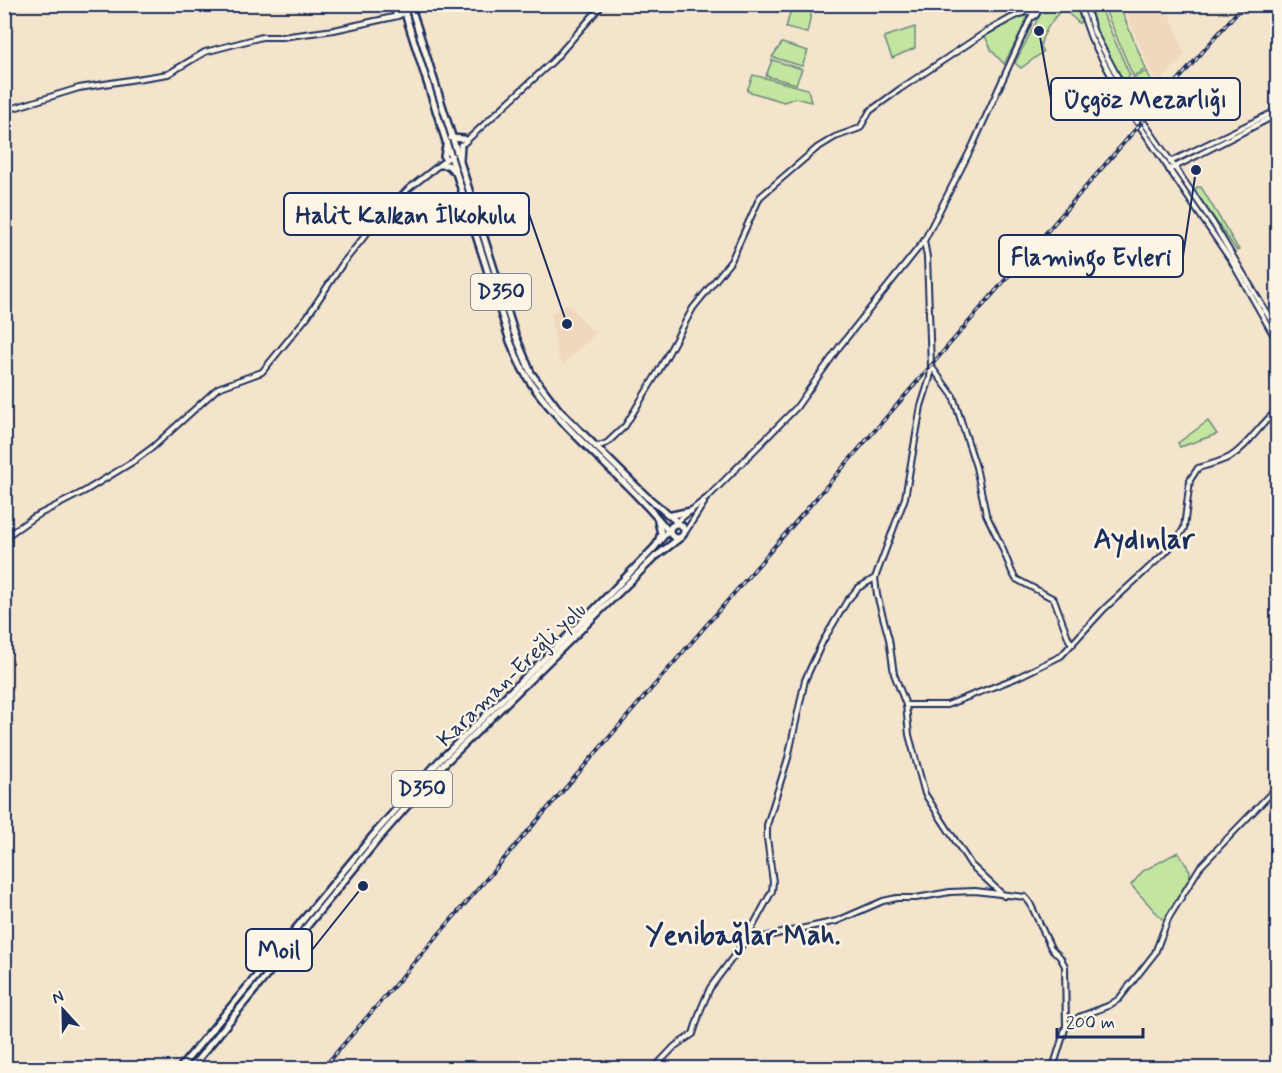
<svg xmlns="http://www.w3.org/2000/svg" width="1282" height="1073" font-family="Mynerve,sans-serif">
	<rect width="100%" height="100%" fill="#f4e4cc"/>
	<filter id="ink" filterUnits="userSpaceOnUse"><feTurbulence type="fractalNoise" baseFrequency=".0167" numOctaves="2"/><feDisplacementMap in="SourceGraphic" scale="12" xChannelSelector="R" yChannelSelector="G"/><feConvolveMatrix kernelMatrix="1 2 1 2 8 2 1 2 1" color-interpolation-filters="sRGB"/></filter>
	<g filter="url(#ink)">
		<g fill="#efd8bb">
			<path d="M1123,5H1166L1185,54L1160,82L1155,81Z"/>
			<path d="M567,303L595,334L563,364L558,358L551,315Z"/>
		</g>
		<g fill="#c2e6a0" stroke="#6e8a7f" stroke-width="1.5">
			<path d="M792,5H813L807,33L786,28Z"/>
			<path d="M1045,5H1076L1081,22L1079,23L1060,6L1061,10C1052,20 1043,32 1040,46L1043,52L1021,68L1015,63Z"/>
			<path d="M1111,5H1119L1146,69L1133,76L1104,7Z"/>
			<path d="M1101,9L1130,76L1123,80L1099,38L1090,13Z"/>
			<path d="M1023,15L1028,19L1004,64L992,51L985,36Z"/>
			<path d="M915,27V48L892,58L884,37Z"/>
			<path d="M782,43L808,51L802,66L772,57Z"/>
			<path d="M772,60L802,69L796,84L766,76Z"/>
			<path d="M1147,71L1156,93L1149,96L1151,101L1147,107L1133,78Z"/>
			<path d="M753,75L808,89L811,102L795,98L784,102L747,91Z"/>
			<path d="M1197,187H1201L1239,250L1237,251L1195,191Z"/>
			<path d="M1208,421L1217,434L1180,447L1178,443Z"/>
			<path d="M1178,852L1190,871L1189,882L1165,919H1162L1131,885L1143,871Z"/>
		</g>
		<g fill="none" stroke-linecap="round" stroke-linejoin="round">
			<g stroke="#1b2f5e" stroke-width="8">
				<g id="secondary">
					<path d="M1079,4L1091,38L1131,113L1232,262L1278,343"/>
					<path d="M1085,4L1094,32L1134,108L1213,223L1278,332"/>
					<path d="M396,14L417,4"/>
					<path d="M1033,17L1036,15L1042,4"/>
					<path d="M4,111L79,88L168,74L205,52L262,37H282L334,30L398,16L421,4"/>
					<path d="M464,143L553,61L603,4"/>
					<path d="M1170,162L1278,110"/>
					<path d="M1169,170L1278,114"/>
					<path d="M924,241L927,257L931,366L930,378L921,406L905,498L875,578L877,595L889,639L894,674L906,705L909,735L925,794L971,865L1004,896"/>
					<path d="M931,366L953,396L976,467L986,514L1001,545L1012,572L1016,579L1054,599L1069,640L1073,644"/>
					<path d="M596,447L607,443L625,426L658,372L693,308L731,261L760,197L817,148L835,137L860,128L870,111L900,89L986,32L1011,18L1025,12H1033"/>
					<path d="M674,524L708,497L796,408L840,346L924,241L973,145L1037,4"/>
					<path d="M684,534L704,503"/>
					<path d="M4,538L34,517L85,491L134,461L153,447L218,388L262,372L307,317L343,263L372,227L407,190L452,155"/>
					<path d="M906,705H947L1016,678L1061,656L1104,609L1165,553L1177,540L1184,528L1190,480L1198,468C1209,465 1220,462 1230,457C1249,446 1260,423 1278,410"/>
					<path d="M745,941L837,921L883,901L897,898H916L950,892L975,891L1025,897L1030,903L1051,948L1060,957L1065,966L1066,1026L1053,1068"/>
					<path d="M1067,1025L1079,1017L1108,1006L1119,999L1155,953L1168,919L1200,867L1278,786"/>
					<path d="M654,1068L675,1046L693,1034L701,1009L710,988L745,941L772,891L773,882L767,838V825L788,758L805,680L823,641L847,601L858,588L875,578"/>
				</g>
			</g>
			<g stroke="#1b2f5e" stroke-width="10">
				<g id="highway">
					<path d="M402,4L510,341C517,358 524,375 536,390C575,442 629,481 669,532"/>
					<path d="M410,4L514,332L531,373L559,410L646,496L682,526"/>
					<path d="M396,14L399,4"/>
					<path d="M451,138L464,139"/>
					<path d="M444,157L446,146"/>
					<path d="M460,160L461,145"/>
					<path d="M440,165H448L454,171"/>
					<path d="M672,515L691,511"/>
					<circle cx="677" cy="531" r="7"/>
					<path d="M658,542L661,533L658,522"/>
					<path d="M180,1068L376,832L439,761L588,616L654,548L671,527"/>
					<path d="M191,1068L379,838L443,765L655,557L681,537"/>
				</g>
			</g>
			<use href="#secondary" stroke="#fcf5e5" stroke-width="4"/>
			<use href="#highway" stroke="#fcf5e5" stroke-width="5"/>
			<g stroke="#1b2f5e" stroke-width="4">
				<path id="rail" d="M323,1068L1244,4"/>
			</g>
			<use href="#rail" stroke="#fcf5e5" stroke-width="1.5" stroke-dasharray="4.5" stroke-linecap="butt"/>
		</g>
	</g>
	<g text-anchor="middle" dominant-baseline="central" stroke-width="5" stroke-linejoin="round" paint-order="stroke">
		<g fill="#fcf5e5" stroke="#5e6a86" stroke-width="1.5">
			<rect x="471" y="274" width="60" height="36" rx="4.5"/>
			<rect x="392" y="771" width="60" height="36" rx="4.5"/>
		</g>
		<g font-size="21" font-weight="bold" fill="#1b2f5e">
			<text x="501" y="292">D350</text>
			<text x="422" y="789">D350</text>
		</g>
		<g font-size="22" fill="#1b2f5e" stroke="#fcf5e5">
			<text transform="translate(512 675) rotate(-44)">Karaman-Ereğli yolu</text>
		</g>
		<g font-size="28" font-weight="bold" fill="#1b2f5e" stroke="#fcf5e5">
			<text x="1144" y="540">Aydınlar</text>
			<text x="743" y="936">Yenibağlar Mah.</text>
		</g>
	</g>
	<path fill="none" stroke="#1b2f5e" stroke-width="2" d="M1039 31L1051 99M567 324L529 214M1196 170L1183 256M363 886L312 950"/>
	<g fill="#1b2f5e" stroke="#fcf5e5" stroke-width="2">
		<circle cx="1039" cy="31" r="6"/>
		<circle cx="567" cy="324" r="6"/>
		<circle cx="1196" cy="170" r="6"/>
		<circle cx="363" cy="886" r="6"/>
	</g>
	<g fill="#fcf5e5" stroke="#1b2f5e" stroke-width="2">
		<rect x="1051" y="78" width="189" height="42" rx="6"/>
		<rect x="284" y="193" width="245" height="42" rx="6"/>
		<rect x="999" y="235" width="184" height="42" rx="6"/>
		<rect x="246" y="929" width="66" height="42" rx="6"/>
	</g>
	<g font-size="24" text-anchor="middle" font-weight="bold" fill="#1b2f5e">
		<text x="1145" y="107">Üçgöz Mezarlığı</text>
		<text x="406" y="223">Halit Kalkan İlkokulu</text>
		<text x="1091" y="265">Flamingo Evleri</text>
		<text x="279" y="958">Moil</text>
	</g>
	<rect width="1282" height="1073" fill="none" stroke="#fcf5e5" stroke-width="24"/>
	<rect x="12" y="12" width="1258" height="1049" fill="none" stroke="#1b2f5e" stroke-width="2" filter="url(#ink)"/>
	<g transform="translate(63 1010) rotate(338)" stroke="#fcf5e5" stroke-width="4.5" paint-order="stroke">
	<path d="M0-4.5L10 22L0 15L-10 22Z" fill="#1b2f5e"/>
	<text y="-9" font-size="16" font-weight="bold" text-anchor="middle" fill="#1b2f5e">N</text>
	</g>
	<path d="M1057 1028v9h86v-9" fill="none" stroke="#1b2f5e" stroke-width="3"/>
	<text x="1066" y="1028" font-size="18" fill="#1b2f5e" stroke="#fcf5e5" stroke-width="4.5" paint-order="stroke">200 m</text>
</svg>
